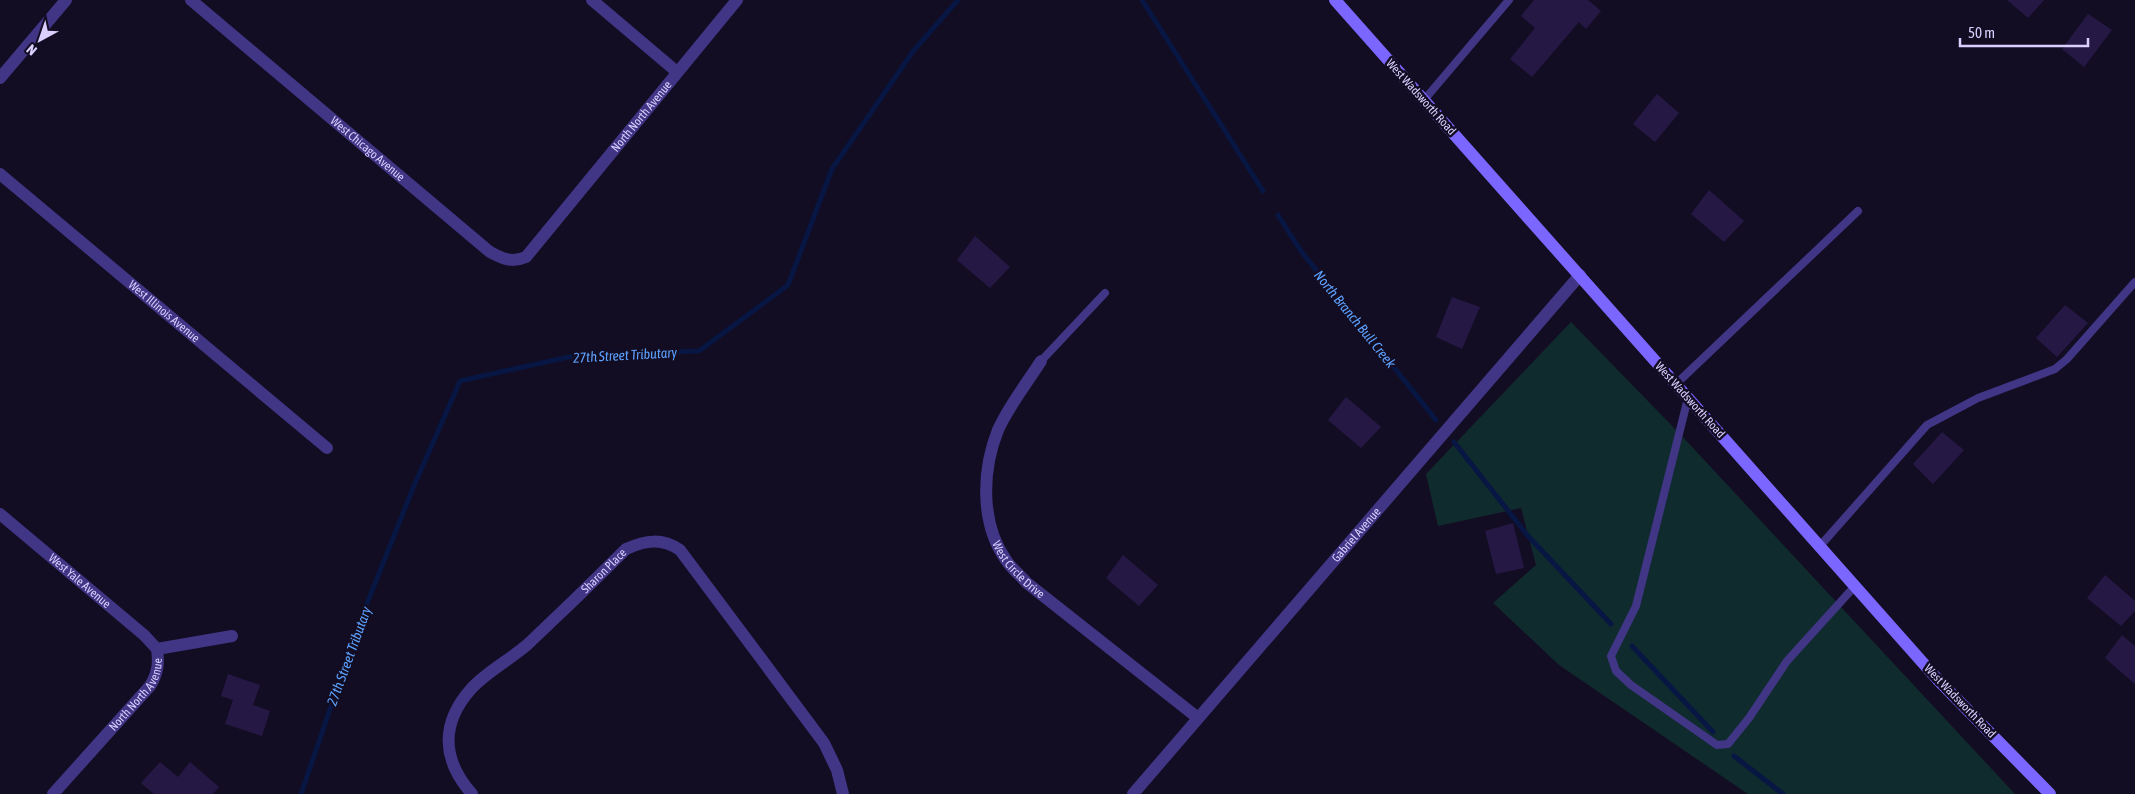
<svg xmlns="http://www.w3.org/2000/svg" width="2135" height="794" font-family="'Asap Condensed',sans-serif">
	<rect width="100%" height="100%" fill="#130d23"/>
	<path fill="#102b2e" d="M1571,322L1680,434L2015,794H1748L1559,665L1493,603L1536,565L1521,508L1438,526L1426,474Z"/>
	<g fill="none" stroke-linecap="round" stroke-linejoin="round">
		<g stroke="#071642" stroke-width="5">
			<path d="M1142,0L1263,191"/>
			<path d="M1278,215L1301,251L1436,420"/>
			<path d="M1454,442L1528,536L1611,624"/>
			<path d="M1632,646L1713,732"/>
			<path d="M1734,756L1783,794"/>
			<path d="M301,794L362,616L413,488L460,381L582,354L699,351L788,285L832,169L914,50L958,0"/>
		</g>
	</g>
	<g fill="#261845">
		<path d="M1534,0H1588L1601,11L1586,29L1579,22L1532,77L1510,59L1535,28L1521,16Z"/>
		<path d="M2007,0H2044L2028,18Z"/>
		<path d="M2088,14L2112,30L2084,67L2062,49Z"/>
		<path d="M1657,94L1679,113L1655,142L1633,124Z"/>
		<path d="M1709,190L1744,221L1724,242L1691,214Z"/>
		<path d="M975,236L1010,267L990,288L957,260Z"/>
		<path d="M1452,297L1480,307L1462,349L1436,337Z"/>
		<path d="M2065,305L2088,323L2057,357L2036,338Z"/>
		<path d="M1346,397L1381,427L1361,448L1328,420Z"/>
		<path d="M1942,432L1964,450L1933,484L1913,464Z"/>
		<path d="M1513,523L1524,568L1496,574L1485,531Z"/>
		<path d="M1123,555L1158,585L1139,606L1106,578Z"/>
		<path d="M2105,575L2135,601V611L2121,626L2087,598Z"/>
		<path d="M2122,635L2135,646V684L2105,658Z"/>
		<path d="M228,674L260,685L253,705L270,711L262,736L225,724L233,700L221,696Z"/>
		<path d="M160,762L178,777L190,762L219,787L213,794H154L141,783Z"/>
	</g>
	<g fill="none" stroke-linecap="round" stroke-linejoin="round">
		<g stroke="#413585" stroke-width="8">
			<path d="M1424,100L1509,0"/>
			<path d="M1041,361L1105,293"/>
			<path d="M1676,384L1858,211"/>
			<path d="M1688,398L1636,606L1611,656L1616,671L1631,685L1717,745L1728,744L1749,718L1787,661L1855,586"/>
			<path d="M1820,546L1927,425L1978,398L2055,369L2067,359L2135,282"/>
		</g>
		<g stroke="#413585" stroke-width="12">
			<path id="s1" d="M191,0L490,252C503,259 512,263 526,257L737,0"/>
			<path d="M592,0L677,72"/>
			<path d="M0,78L66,0"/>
			<path id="s2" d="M0,174L327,448"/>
			<path id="s3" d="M1041,361C1027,383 1008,407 998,430C982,470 980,523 1006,560C1011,568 1020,575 1027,583L1198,718"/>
			<path id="s4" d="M0,514L144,635L157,649"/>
			<path d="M157,649L232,636"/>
			<path id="s5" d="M53,794L150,686C158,673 159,663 157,649"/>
			<path id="s6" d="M472,794C442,760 440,724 471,689C485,673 511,659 528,644C561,613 594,581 626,549C646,540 662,538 680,550L824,743L837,770L843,794"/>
			<path id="s7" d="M1133,794L1580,275"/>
		</g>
		<path stroke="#7b66ff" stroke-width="12" d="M1335,0L1939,681L2050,794"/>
	</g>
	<g text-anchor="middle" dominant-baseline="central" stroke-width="5" stroke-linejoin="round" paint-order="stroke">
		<g font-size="12" fill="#dacfff" stroke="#130d23">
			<text transform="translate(1421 97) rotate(48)">West Wadsworth Road</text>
			<text stroke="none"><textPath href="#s1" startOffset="611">North North Avenue</textPath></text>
			<text stroke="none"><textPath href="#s1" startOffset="231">West Chicago Avenue</textPath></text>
			<text stroke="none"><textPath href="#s2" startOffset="214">West Illinois Avenue</textPath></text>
			<text transform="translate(1690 400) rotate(48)">West Wadsworth Road</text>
			<text stroke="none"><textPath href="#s7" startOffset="342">Gabriel Avenue</textPath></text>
			<text stroke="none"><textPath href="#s3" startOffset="232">West Circle Drive</textPath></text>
			<text stroke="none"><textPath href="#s6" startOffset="295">Sharon Place</textPath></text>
			<text stroke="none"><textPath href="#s4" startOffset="104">West Yale Avenue</textPath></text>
			<text stroke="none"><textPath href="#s5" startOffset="131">North North Avenue</textPath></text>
			<text transform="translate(1960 701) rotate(46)">West Wadsworth Road</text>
		</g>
		<g font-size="14" font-style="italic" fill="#5da2ff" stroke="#130d23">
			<text transform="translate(1355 319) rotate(51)">North Branch Bull Creek</text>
			<text transform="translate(625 355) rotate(-3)">27th Street Tributary</text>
			<text transform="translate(349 656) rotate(-70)">27th Street Tributary</text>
		</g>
	</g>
	<g transform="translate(40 40) rotate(220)" stroke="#130d23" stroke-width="4" paint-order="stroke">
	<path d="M0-4L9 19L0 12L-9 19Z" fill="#dacfff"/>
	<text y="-8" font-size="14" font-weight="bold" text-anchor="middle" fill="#dacfff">N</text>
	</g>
	<path d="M1960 38v8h128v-8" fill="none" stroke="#dacfff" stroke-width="2.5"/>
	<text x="1968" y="38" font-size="15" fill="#dacfff" stroke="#130d23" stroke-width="4" paint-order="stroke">50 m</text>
</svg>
